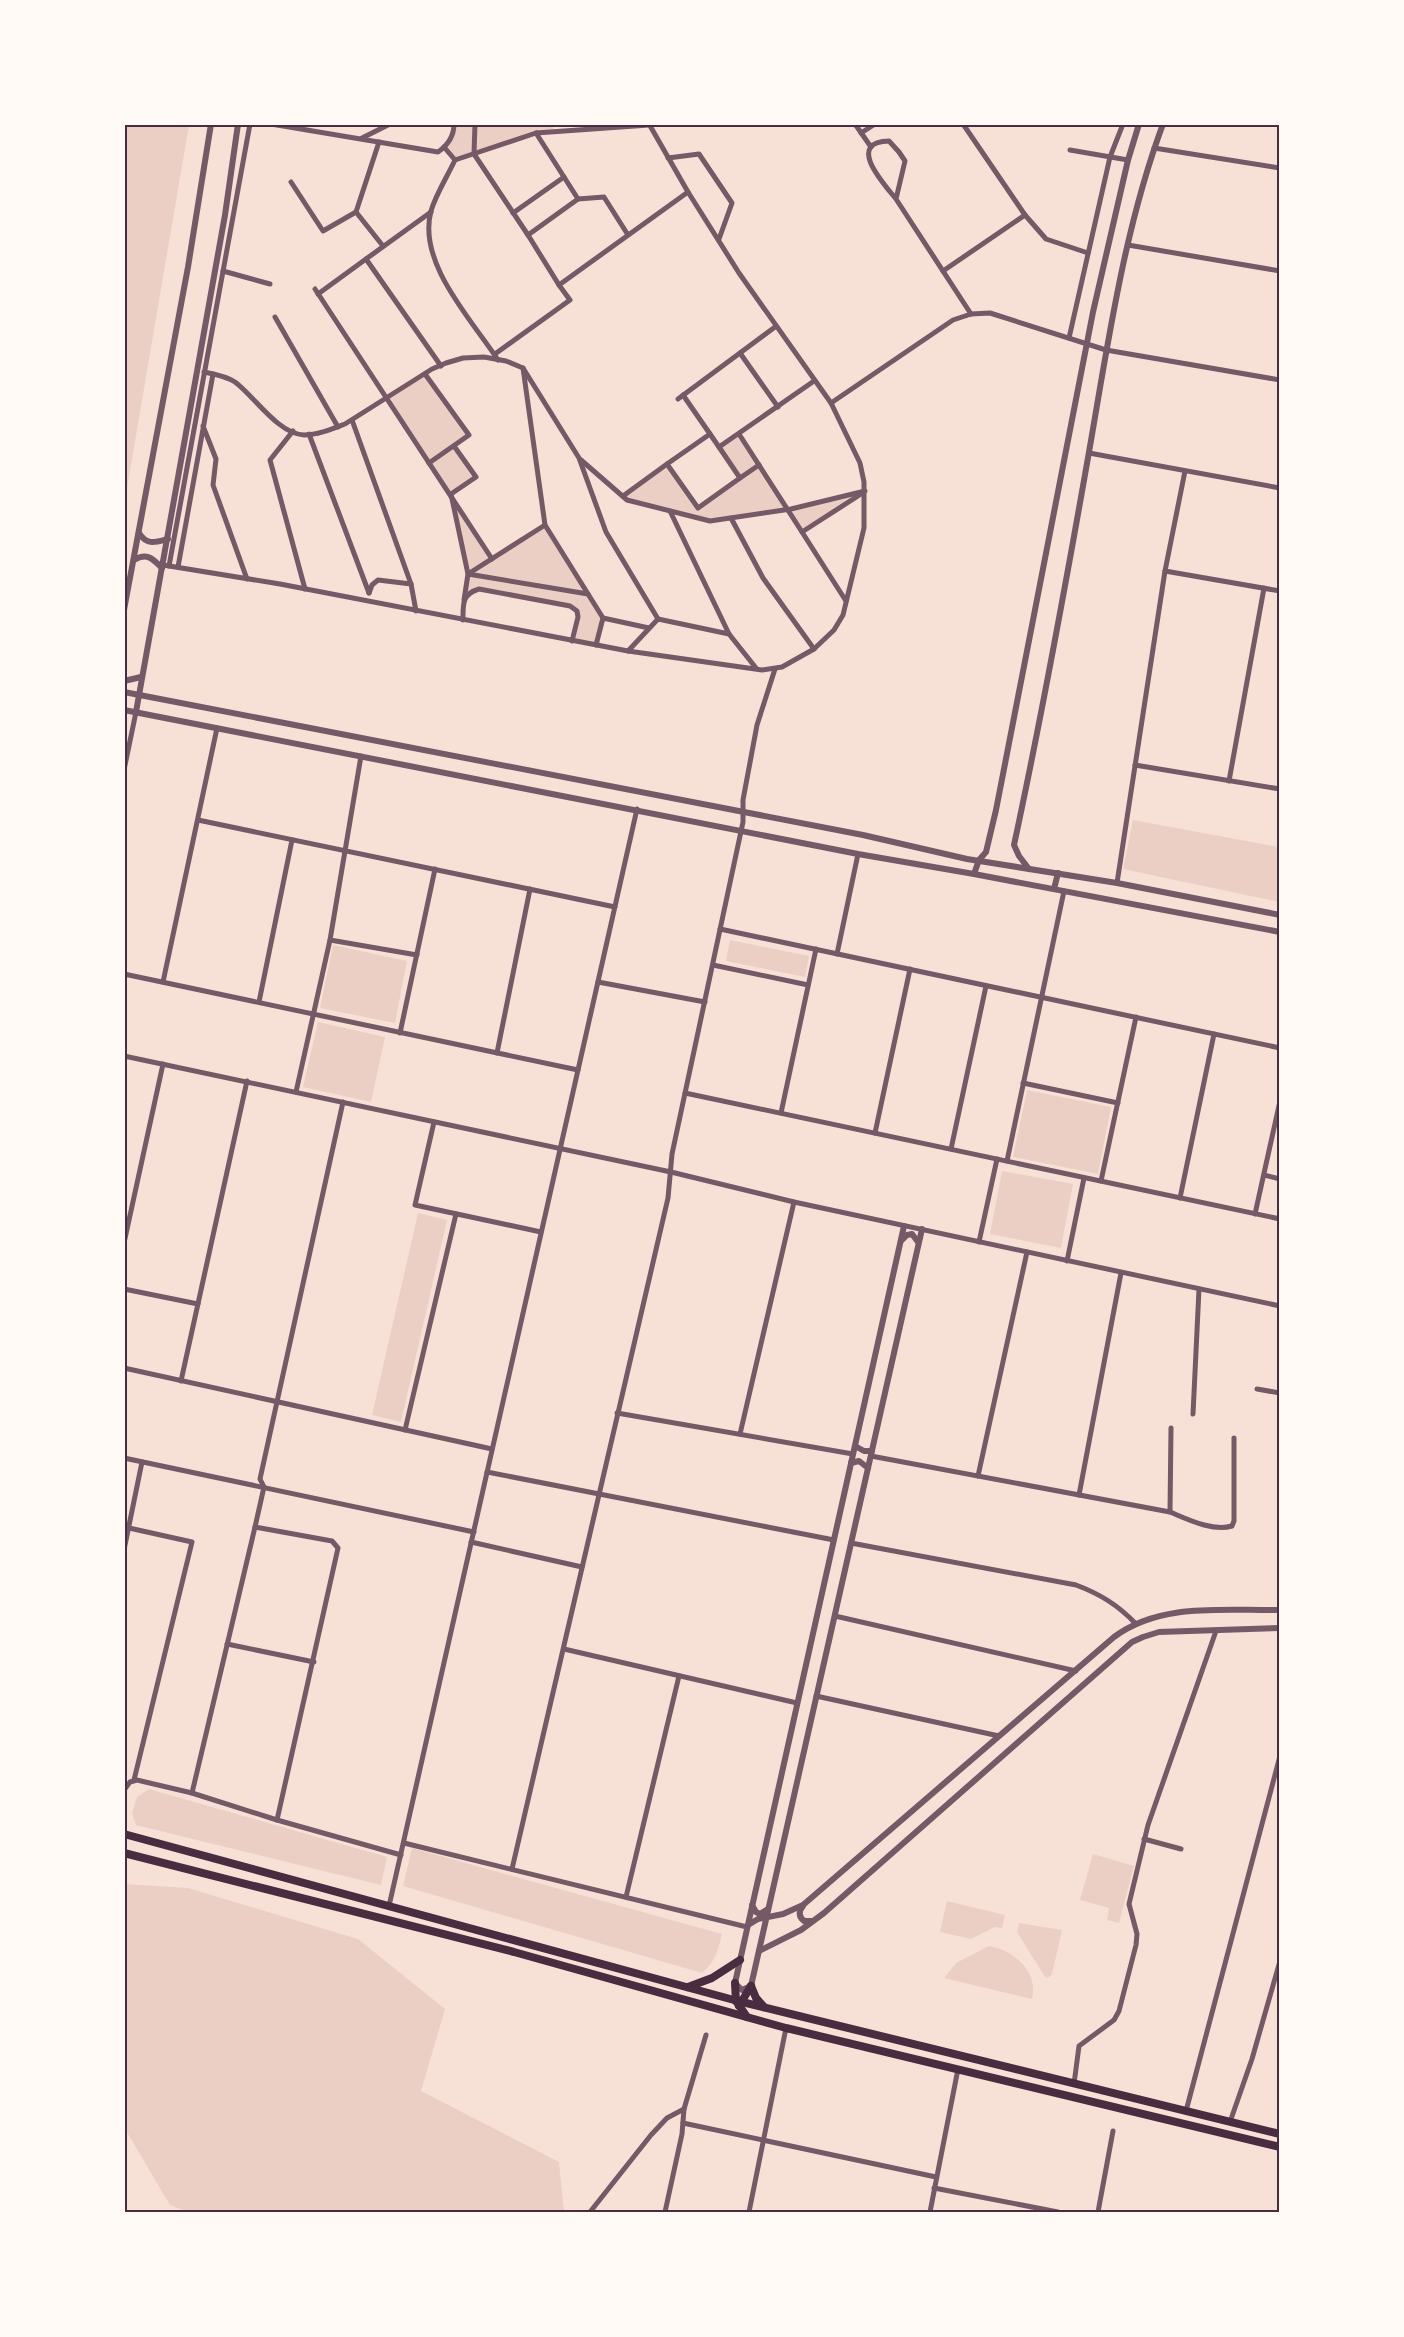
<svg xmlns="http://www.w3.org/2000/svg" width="1404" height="2337" font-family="Spectral,serif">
	<rect width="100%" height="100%" fill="#f7e1d7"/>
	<g fill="#ebcfc5">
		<path d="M125,124L189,125L125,500L124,125Z"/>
		<path d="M454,125H551L556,131L536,133L455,160L444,147L448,144Z"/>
		<path d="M425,374L469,435L454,446L476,477L451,494L492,559L545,525L603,618L596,645L572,641L577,611L570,606L479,589L464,600L468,574L451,494L387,399Z"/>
		<path d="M739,434L788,510L865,491L802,532L787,510L706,520L623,496L667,464L697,507L740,478L719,447Z"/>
		<path d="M1133,820L1279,847V902L1123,869Z"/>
		<path d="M730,940L809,956L805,977L726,961Z"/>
		<path d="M333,945L407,961L395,1023L320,1008Z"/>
		<path d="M318,1022L385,1037L371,1102L303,1087Z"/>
		<path d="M1027,1090L1111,1107L1098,1174L1013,1157Z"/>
		<path d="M1002,1171L1073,1184L1061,1248L990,1234Z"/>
		<path d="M418,1213L447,1220L401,1422L372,1415Z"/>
		<path d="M149,1789L387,1857L381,1885L136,1825L132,1813L137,1797Z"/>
		<path d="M412,1848L722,1934C718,1951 715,1962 702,1973L403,1886Z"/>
		<path d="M1093,1854L1134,1866L1119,1923L1107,1920L1109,1908L1080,1900Z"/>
		<path d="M125,1884L188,1888L358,1939L445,2009L421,2091L559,2162L564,2212H188L170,2205L125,2129Z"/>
		<path d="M947,1901L1005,1915L1002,1928L995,1927L971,1939L940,1932Z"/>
		<path d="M1019,1923L1062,1930L1052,1974L1048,1978L1045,1977L1017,1932Z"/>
		<path d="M989,1946C1013,1950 1039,1971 1032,1999L944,1978L956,1963Z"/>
	</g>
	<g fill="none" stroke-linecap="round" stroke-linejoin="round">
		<g stroke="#755966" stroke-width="5">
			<path d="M271,124L438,152C448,145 454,137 454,124"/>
			<path d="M475,124L474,154L528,235"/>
			<path d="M855,124L871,147"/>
			<path d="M536,133L578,199"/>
			<path d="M861,133L875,124"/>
			<path d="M362,138L390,124"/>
			<path d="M379,142L356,212L383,246"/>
			<path d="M444,147L455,160"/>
			<path d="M1154,148L1280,168"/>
			<path d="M1070,150L1128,160"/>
			<path d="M668,158L699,154L732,203L719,239"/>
			<path d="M291,182L323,231L356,212"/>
			<path d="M896,199C884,184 845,142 889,141L899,152L905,161L896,199L971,314"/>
			<path d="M513,213L564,177"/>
			<path d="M1025,215L1046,239L1088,253"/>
			<path d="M1128,245L1280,271"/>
			<path d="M366,259L431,212"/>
			<path d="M223,271L270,284"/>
			<path d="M943,271L1025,215L963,124"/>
			<path d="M559,285L528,235L578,199L604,197L628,235"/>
			<path d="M315,289L492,559"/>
			<path d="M318,294L366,259L441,366"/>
			<path d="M275,317L338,427"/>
			<path d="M1069,338L1110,157L1123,124"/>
			<path d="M740,353L778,407"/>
			<path d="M495,354L570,300L559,285L688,192"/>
			<path d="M498,360C472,320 417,263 431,211C436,194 447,177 455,160L536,133L649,125"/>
			<path d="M204,372C214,374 226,376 235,382C254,396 278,434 304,435C318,435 332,429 345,424L432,369L446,363L463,358L484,357L506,361L523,368"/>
			<path d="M425,374L469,435L429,463"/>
			<path d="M683,395L719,447L814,381"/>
			<path d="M678,399L775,327"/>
			<path d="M831,403L953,320L971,314L990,313L1106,350L1280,380"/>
			<path d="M352,420L411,584"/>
			<path d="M203,426L216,459L213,485L247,579"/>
			<path d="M293,431L270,460L305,589"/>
			<path d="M309,434L369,593"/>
			<path d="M710,434L667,464L698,508L740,478"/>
			<path d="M739,434L802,532"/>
			<path d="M454,446L476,477L451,494L468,574L588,594"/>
			<path d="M719,447L740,478L759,465"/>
			<path d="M1089,453L1280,488"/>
			<path d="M581,460L627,500L710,521L791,509L865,491"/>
			<path d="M623,496L667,464"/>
			<path d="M670,511L729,634"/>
			<path d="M731,518L763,578L814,649"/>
			<path d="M545,525L523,368L579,458L606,532L658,619"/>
			<path d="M163,565L280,584L628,651L762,670L782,667L814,649L834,630L843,615L864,528V482L860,463L831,403L739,273L688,192L649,124"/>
			<path d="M169,566L250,124"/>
			<path d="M178,567L213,374"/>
			<path d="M1165,571L1280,591"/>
			<path d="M369,593L372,585L378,580L411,584L416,611"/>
			<path d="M464,600L468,574L545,525L603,618"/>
			<path d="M846,601L802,532L861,494"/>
			<path d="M463,620C463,604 462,594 479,589L570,606L577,611L578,617L572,641"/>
			<path d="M596,645L603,618L649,628"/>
			<path d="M628,651L658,619L729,634L756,668"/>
			<path d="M1135,765L1280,789"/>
			<path d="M124,770L136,712"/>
			<path d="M1229,781L1264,588"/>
			<path d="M198,820L615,907"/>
			<path d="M1117,883L1165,571L1185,471"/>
			<path d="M720,929L1280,1048"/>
			<path d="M330,940L417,955"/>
			<path d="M837,954L858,854"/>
			<path d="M713,965L808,985"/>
			<path d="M124,974L578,1070"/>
			<path d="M163,982L217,728"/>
			<path d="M598,982L705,1002"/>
			<path d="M259,1002L292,840"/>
			<path d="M400,1033L435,869"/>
			<path d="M497,1053L530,889"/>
			<path d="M124,1056L671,1172L794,1202L1280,1306"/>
			<path d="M1023,1083L1118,1103"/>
			<path d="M296,1092L330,940L361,756"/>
			<path d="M685,1093L1280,1219"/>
			<path d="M781,1113L816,949"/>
			<path d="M434,1122L415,1205L541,1232"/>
			<path d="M875,1133L910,969"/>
			<path d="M951,1149L986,986"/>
			<path d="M1007,1161L1064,891"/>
			<path d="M1264,1175L1280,1179"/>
			<path d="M1101,1181L1136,1017"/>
			<path d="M1180,1198L1214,1034"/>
			<path d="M1255,1214L1280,1101"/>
			<path d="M979,1242L997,1159"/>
			<path d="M124,1243L163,1064"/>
			<path d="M1067,1261L1084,1178"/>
			<path d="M124,1289L198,1304"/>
			<path d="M124,1368L492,1449"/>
			<path d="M181,1381L247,1081"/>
			<path d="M1257,1389L1280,1393"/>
			<path d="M617,1413L853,1454"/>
			<path d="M1193,1414L1199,1289"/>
			<path d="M405,1430L456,1214"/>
			<path d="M740,1434L794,1202"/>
			<path d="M871,1456L1170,1512C1187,1519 1213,1532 1232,1526L1234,1521V1438"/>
			<path d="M124,1458L474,1532"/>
			<path d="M487,1472L834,1540"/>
			<path d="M978,1476L1027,1252"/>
			<path d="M1079,1495L1121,1273"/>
			<path d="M1170,1512L1171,1428"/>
			<path d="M255,1527L332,1541L338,1548L277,1820"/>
			<path d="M129,1528L192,1542L134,1780"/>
			<path d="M471,1542L582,1567"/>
			<path d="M851,1543L1076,1585C1100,1594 1118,1605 1136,1624"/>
			<path d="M124,1550L142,1462"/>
			<path d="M835,1616L1076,1671"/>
			<path d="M227,1644L314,1662"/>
			<path d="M564,1649L797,1703"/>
			<path d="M816,1696L999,1736"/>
			<path d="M124,1790L130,1782L137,1780L192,1793L277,1820L401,1855"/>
			<path d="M192,1793L255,1527L264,1487L260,1479L343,1102"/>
			<path d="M1144,1839L1181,1849"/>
			<path d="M404,1843L747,1927"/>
			<path d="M512,1869L668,1198L672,1154L743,822V800L757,725L775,669"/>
			<path d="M626,1897L679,1676"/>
			<path d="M389,1906L637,809"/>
			<path d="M1074,2084L1079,2046L1114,2020L1119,2011L1136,1945L1137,1934L1129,1904L1148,1825L1216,1631"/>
			<path d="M1186,2111L1280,1756"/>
			<path d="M1230,2122L1252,2059L1280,1961"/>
			<path d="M683,2123L936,2177"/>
			<path d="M934,2188L1058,2212"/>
			<path d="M590,2212L651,2135L667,2118L684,2109L706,2035"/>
			<path d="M665,2212L682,2134L684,2109"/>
			<path d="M749,2212L786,2028"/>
			<path d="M930,2212L958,2069"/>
			<path d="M1098,2212L1113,2131"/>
		</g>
		<g stroke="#755966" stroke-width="6">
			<path d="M139,533C147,546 156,542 168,539"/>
			<path d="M134,560C147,552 153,559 162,568"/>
			<path d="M124,610L188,267L211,124"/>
			<path d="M124,681L141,677"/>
			<path d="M124,692L863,835L967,859L1117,883L1280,915"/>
			<path d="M124,710L858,854L974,874L1280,932"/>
			<path d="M136,712L225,215L238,124"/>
			<path d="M1029,869L1019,856L1014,845C1042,715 1066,583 1089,452C1108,343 1124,229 1163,124"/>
			<path d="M974,874L979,860L986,852L996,810L1093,312L1128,160L1139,124"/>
			<path d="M1054,889L1058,873"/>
			<path d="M904,1226L735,1983L742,1990L751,1986L922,1229"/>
			<path d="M902,1240L907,1235L912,1234L918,1242"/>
			<path d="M855,1446L864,1451H872"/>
			<path d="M851,1463L859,1461L868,1468"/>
			<path d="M752,1905L756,1912L760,1914L768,1909"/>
			<path d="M803,1906C799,1911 798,1916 804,1921H812"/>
			<path d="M748,1925L758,1919L783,1914L803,1905L1114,1637C1161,1602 1224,1611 1280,1610"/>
			<path d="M759,1951L801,1930L824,1913L1132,1642L1143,1637L1159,1632L1280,1628"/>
		</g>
		<g stroke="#4a2c40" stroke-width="8">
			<path d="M124,1834L734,2000L1280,2134"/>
			<path d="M124,1853L514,1952L786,2028L1280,2147"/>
			<path d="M735,1983L736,2001L747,2017"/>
			<path d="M751,1986L756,1998L764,2007"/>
			<path d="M688,1987L712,1978L740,1960"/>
			<path d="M739,2006L751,1986"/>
		</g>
	</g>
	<rect width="1404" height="2337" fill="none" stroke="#fffaf5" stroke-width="252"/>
	<rect x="126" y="126" width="1152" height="2085" fill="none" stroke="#4a2c40" stroke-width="2"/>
</svg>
